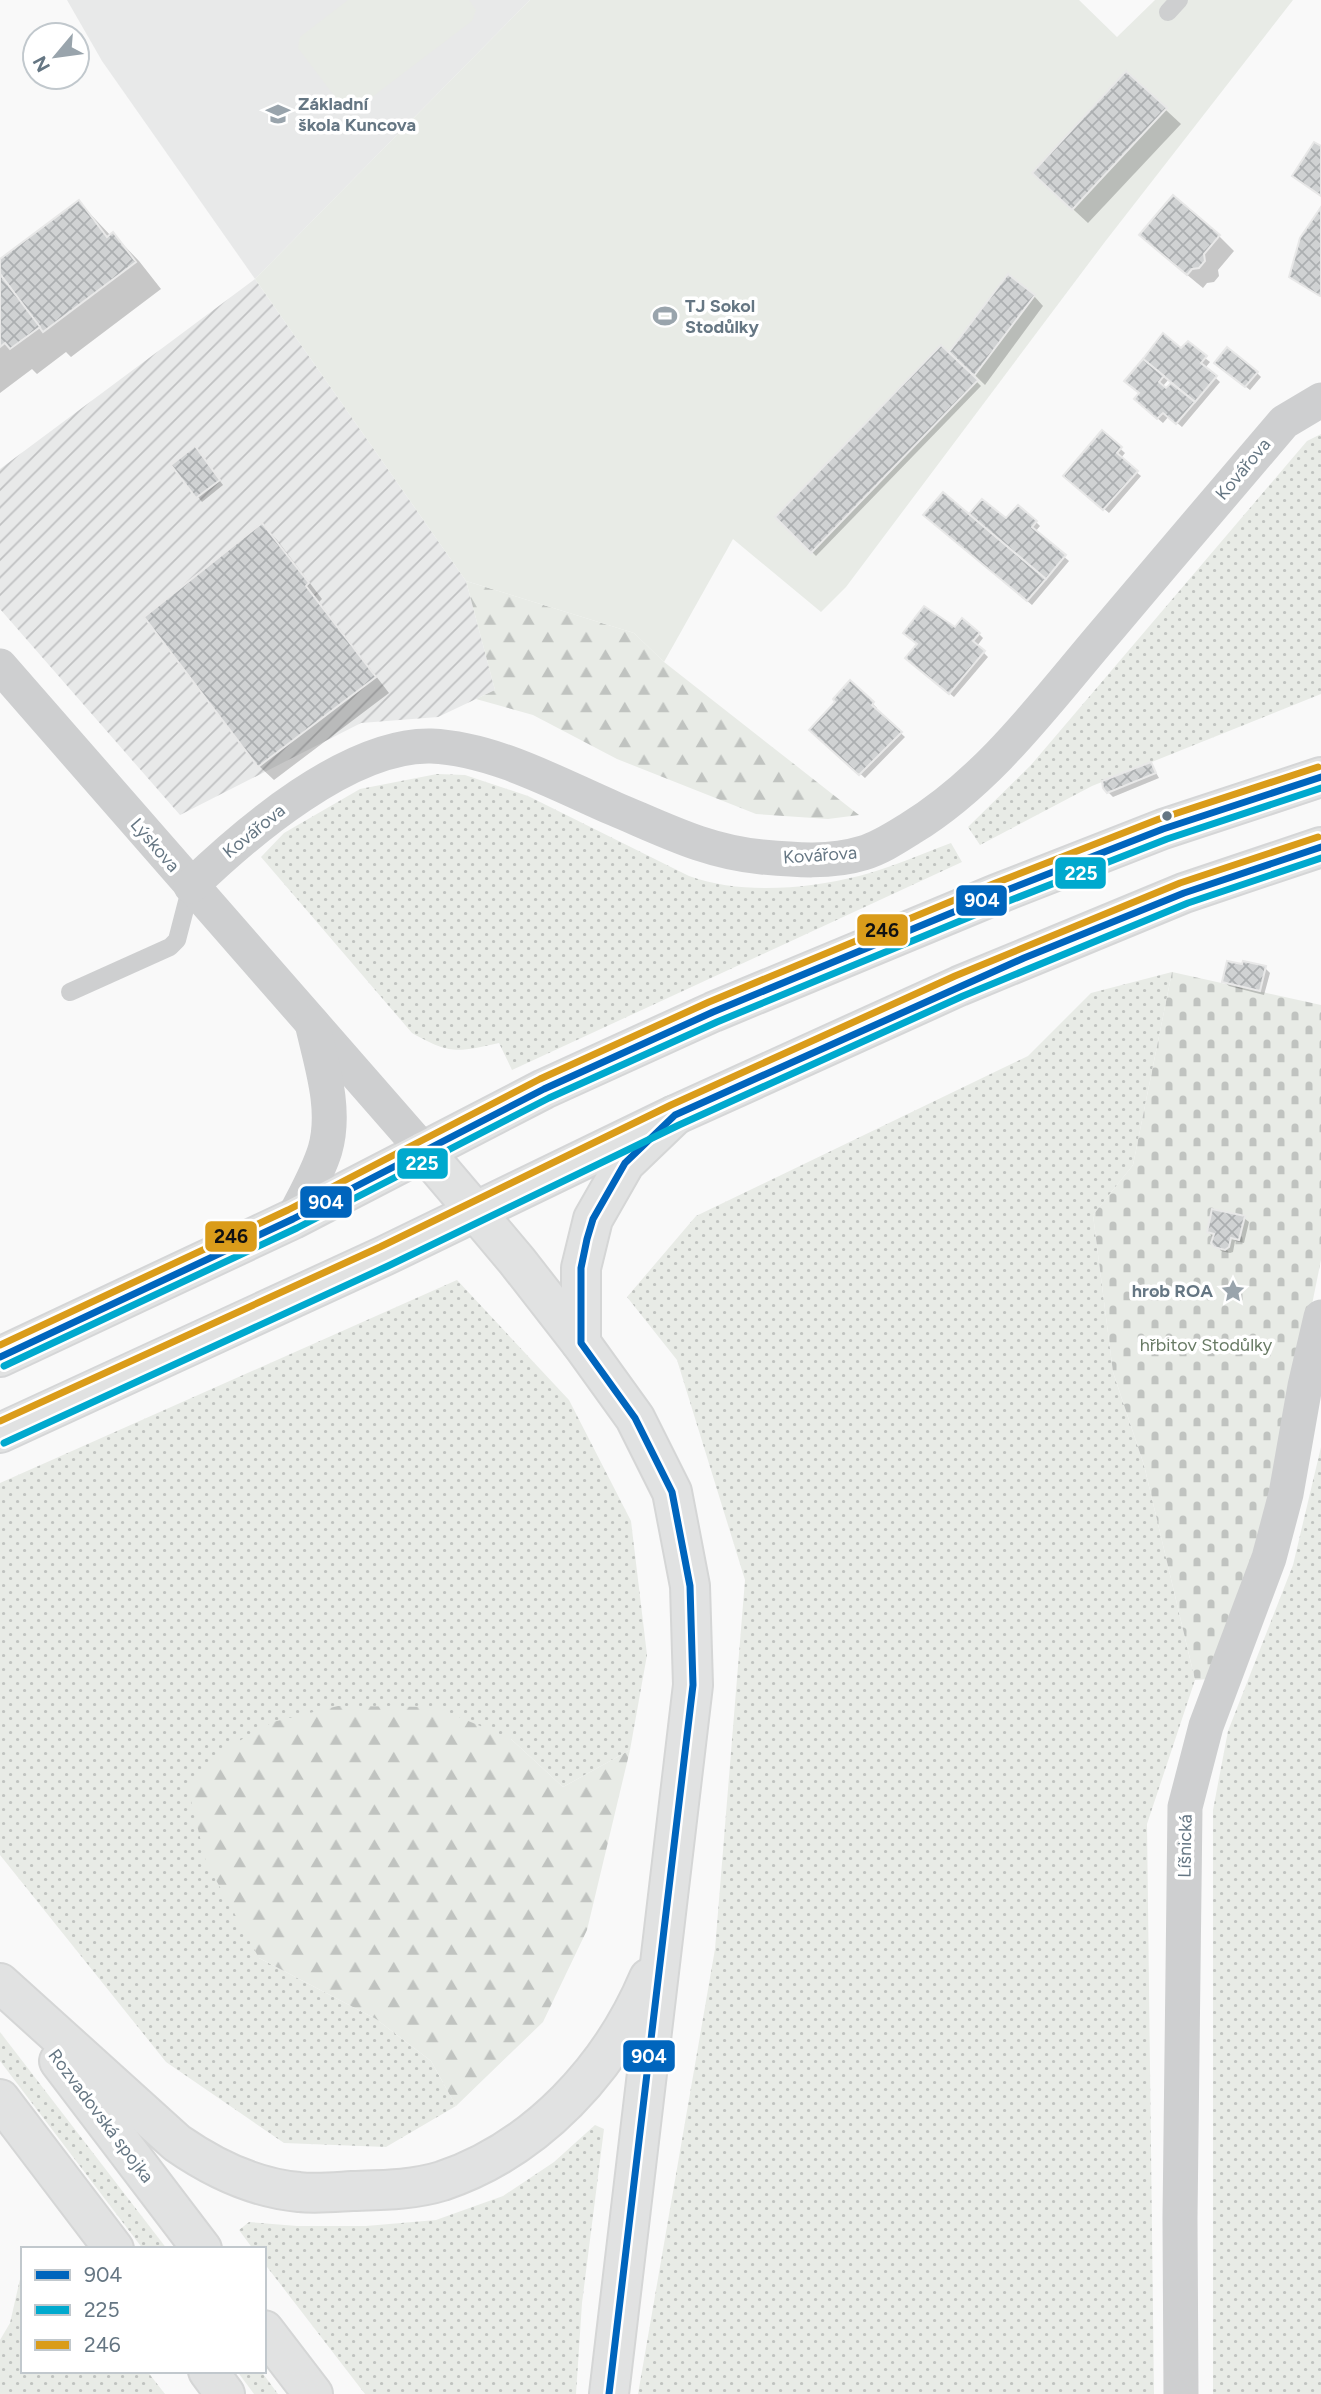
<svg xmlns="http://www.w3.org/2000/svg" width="1321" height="2394" font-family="Figtree,sans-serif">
	<defs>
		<pattern id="industrial-furrows" width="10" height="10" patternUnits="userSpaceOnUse" patternTransform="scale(1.75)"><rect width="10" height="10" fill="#e8e9e9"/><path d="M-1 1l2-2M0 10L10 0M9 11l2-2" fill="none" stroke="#c0c1c2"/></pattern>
		<pattern id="grass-dots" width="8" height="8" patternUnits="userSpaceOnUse" patternTransform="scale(1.75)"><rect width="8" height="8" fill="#e8ebe6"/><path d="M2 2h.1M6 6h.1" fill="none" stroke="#c0c3c0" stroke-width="1.8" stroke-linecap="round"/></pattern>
		<pattern id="forest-firs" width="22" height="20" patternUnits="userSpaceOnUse" patternTransform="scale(1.75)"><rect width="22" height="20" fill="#e8ebe6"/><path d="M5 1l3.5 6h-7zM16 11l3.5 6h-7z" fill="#c0c3c0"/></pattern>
		<pattern id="cemetery-stones" width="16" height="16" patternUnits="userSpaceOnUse" patternTransform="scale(1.75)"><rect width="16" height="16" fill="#e8ebe6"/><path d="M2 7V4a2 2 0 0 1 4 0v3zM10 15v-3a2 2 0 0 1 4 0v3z" fill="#c0c3c0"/></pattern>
		<pattern id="building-cross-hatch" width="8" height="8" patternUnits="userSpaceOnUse" patternTransform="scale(1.75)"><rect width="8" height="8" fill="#d0d2d3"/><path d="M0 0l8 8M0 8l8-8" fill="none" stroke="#acafb1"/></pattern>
	</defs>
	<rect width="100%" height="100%" fill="#f9f9f9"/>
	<path fill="#e8e9e9" d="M67,0H530L255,279L102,61Z"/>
	<path fill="url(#industrial-furrows)" d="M255,279L466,581L495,690L438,717L361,723L180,815L0,609V469Z"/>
	<g fill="url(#grass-dots)">
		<path d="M1321,434V694L1092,786L980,845L968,827L1031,765L1307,441Z"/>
		<path d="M437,774L465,775L528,796L689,876C743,895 805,889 859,876C890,868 921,854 951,843L962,862L512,1070L499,1043C457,1052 451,1055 412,1033L261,857L284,833L360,789Z"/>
		<path d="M1172,972L1133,1165L1093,1215L1113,1372L1144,1465L1195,1680L1147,1824L1154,2394H638L715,1949L745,1580L677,1360L627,1297L696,1216L1028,1056L1091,993Z"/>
		<path d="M457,1280L569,1400L631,1521L647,1655L630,1750L563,1787L511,1739L259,1958L376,2019L431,2061L456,2106L386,2147L284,2143L166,2062L0,1855V1483Z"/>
		<path d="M1321,1447V2394H1213V1810L1228,1731L1293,1565Z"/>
		<path d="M0,2032L167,2249H143L0,2061Z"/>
		<path d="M595,2125L604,2129L582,2303L576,2394H365L264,2263V2249H253L239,2230L249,2222L297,2226H366L436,2220L503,2196L554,2162Z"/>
		<path d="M23,2266V2371H147L165,2394H0V2340L10,2323Z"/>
		<path d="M237,2371H261L278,2394H254Z"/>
	</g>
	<g fill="url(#forest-firs)">
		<path d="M466,581L634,633L664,662L859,815L828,819L756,814L617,759L533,715L476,699L495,690Z"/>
		<path d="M338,1706L435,1707L511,1739L563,1787L630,1750L587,1930L543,2022L456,2106L431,2061L376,2019L259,1958L206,1862L187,1784L223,1750L273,1722Z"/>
	</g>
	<path fill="url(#cemetery-stones)" fill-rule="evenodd" d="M1172,972L1321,1005V1260L1269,1517L1209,1679L1195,1680L1144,1465L1113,1372L1093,1215L1133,1165ZM1212,1209L1245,1216L1239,1239L1231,1238L1229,1247L1225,1249L1214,1247L1211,1243L1214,1234L1207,1232Z"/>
	<g fill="#e8ebe6">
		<path d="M348,0H469L476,10L472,21L355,110H345L298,48L300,37Z"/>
		<path d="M530,0H1079L1117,37L1155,0H1293L1104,243L846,587L821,612L733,539L664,662L634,633L466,581L255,279Z"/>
	</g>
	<g fill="#0003" fill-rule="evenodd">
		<path d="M1126,73L1181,124L1088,223L1049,187Z"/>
		<path d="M79,202L111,236L113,234L139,261L161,289L71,357L66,352L37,374L32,369L0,393V262Z"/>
		<path d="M1219,236L1234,251L1218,270L1219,276L1214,282L1207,283L1203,288L1156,249Z"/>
		<path d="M1034,296L1043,306L985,385L951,352Z"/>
		<path d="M942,347L981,386L816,556L777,517Z"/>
		<path d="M1181,351L1205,358L1210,362L1205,368L1220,382L1182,427L1169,416L1163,423L1141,404ZM1169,379L1173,383L1166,391L1162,387Z"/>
		<path d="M1221,367L1257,373L1261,377L1250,390Z"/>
		<path d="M1102,432L1125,453L1120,459L1141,476L1109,513L1070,480Z"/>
		<path d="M199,453L223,485L202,502L173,465Z"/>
		<path d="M970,516L1036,522L1040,526L1035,532L1069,561L1032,605L930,519Z"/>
		<path d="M262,525L277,540L322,599L319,602L389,693L274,780L259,766Z"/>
		<path d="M956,629L979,634L983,638L977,646L988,657L954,697L912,663Z"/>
		<path d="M851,682L877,708L875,710L905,737L865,778L812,730L837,702Z"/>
		<path d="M1151,764L1159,778L1113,797L1108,792Z"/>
		<path d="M1265,968L1270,973L1264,995L1229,986L1224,982Z"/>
		<path d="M1244,1218L1249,1222L1244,1243L1235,1241L1233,1252L1230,1253L1221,1251L1209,1232Z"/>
	</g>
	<g fill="url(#building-cross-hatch)" stroke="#e8e8e8" stroke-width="2">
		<path d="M1126,71L1167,108L1072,210L1032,173Z"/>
		<path d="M1314,142L1321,146V196L1292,176Z"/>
		<path d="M1173,195L1220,235L1204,254L1205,261L1199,268L1192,269L1187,275L1139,235Z"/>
		<path d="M79,200L107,237L113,232L136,262L43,332L0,274V259Z"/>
		<path d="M1321,207V295L1320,296L1289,277L1300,238Z"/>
		<path d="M0,274L40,327L10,349L5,343L0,347Z"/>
		<path d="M1008,274L1035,295L974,376L949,352Z"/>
		<path d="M1163,333L1181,348L1188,341L1207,356L1201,363L1217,376L1195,402L1143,359Z"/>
		<path d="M941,345L978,380L811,553L775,517Z"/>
		<path d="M1227,347L1258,372L1245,387L1214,363Z"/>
		<path d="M1143,359L1164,376L1159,382L1166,388L1171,383L1195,402L1176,424L1163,413L1157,419L1134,399L1139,393L1124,381Z"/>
		<path d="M1102,430L1122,447L1117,453L1138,471L1103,510L1063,476Z"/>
		<path d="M195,446L220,480L196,498L171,465Z"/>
		<path d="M943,492L1046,579L1027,601L923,515Z"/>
		<path d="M982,499L1006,518L1018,505L1037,521L1032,527L1066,555L1046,579L969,514Z"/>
		<path d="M262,523L309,583L306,586L376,677L258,767L144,617Z"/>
		<path d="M924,606L955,627L962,618L980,633L973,641L985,651L949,694L905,658L917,644L903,633Z"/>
		<path d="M850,680L874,702L872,705L902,732L859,775L809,730L835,702L833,699Z"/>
		<path d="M1151,762L1156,773L1107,793L1103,788L1102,781Z"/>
		<path d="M1227,961L1242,964L1243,961L1266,966L1260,991L1222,982Z"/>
		<path d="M1212,1209L1245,1216L1239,1240L1231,1238L1229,1247L1225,1250L1214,1247L1211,1243L1214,1234L1207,1232Z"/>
	</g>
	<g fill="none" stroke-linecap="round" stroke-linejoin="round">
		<g stroke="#d5d6d7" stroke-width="42">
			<g id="secondary">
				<path d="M424,1151L475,1211"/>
				<path d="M0,1357L293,1219L544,1089L713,1012L997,894L1163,829L1321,777"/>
				<path d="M0,1433L384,1256L675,1115L959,986L1184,893L1321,847"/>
			</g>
		</g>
		<g stroke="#d5d6d6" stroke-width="42">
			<g id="trunk">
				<path d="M475,1211L517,1261L581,1343L635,1418L672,1492L690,1586L693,1685L609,2394"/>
				<path d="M581,1343V1268L593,1219L625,1163L675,1115"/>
				<path d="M0,1983L177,2143C213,2168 254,2188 299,2192C316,2194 335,2192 352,2191C382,2190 413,2190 442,2181C537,2149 611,2068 649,1978"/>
				<path d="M59,2061L202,2249"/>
				<path d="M0,2099L114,2249"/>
				<path d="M264,2330L313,2394"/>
				<path d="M208,2371L225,2394"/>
			</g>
		</g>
		<g stroke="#cecfd0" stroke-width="18">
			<path d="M1168,12L1179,0"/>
			<path d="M70,992L170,947L177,940L191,886"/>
		</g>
		<g stroke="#cecfd0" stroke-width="35">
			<path d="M0,666L424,1151"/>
			<path d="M191,886C246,833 349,744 431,746C495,749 557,784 615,809C665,830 707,852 762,857C794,860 831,863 863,853C880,848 895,838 911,828C991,779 1048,699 1109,628C1167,559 1226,490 1284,422L1321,400"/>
			<path d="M293,1219C304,1197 318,1173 325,1150C337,1109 321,1063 312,1023"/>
			<path d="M1181,2394L1180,2218L1185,1807L1206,1726L1269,1558L1286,1494L1305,1386L1321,1317"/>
		</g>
		<use href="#secondary" stroke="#e1e2e2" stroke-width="38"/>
		<use href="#trunk" stroke="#e1e2e2" stroke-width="38"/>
		<g stroke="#fff" stroke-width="12">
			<g id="bus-1">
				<path d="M0,1357L293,1219L544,1089L713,1012L997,894L1163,829L1321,777"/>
				<path d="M609,2394L693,1685L690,1586L672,1492L635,1418L581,1343V1268L587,1239L593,1219L625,1163L675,1115L1024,958L1184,893L1321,847"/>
			</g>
		</g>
		<g stroke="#fff" stroke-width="12">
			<g id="bus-2">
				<path d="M4,1366L297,1228L549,1098L717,1022L1001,904L1167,839L1321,788"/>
				<path d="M4,1443L388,1266L679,1125L963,996L1188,903L1321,858"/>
			</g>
		</g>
		<g stroke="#fff" stroke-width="12">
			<g id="bus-3">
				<path d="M0,1345L288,1210L540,1079L709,1002L993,884L1159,819L1318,767"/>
				<path d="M0,1421L380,1247L671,1105L955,976L1180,883L1318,837"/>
			</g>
		</g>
		<use href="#bus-1" stroke="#0065bd" stroke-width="7"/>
		<use href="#bus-2" stroke="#00a9ce" stroke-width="7"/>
		<use href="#bus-3" stroke="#da9c1a" stroke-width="7"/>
	</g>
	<defs>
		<g id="school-bare" transform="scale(1.89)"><path d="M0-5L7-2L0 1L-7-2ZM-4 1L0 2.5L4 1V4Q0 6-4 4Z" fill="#99a4ac" stroke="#fff" stroke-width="2.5" paint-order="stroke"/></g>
		<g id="stadium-bare" transform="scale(1.89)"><path d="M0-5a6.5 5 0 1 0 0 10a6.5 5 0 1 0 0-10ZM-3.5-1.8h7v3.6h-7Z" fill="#99a4ac" stroke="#fff" stroke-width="2.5" paint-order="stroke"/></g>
		<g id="sight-bare" transform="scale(1.89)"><path d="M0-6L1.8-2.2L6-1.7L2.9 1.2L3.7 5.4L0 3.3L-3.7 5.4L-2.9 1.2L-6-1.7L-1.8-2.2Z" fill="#99a4ac" stroke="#fff" stroke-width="2.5" paint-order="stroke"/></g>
	</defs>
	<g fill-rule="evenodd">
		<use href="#school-bare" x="278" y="114"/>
		<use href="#stadium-bare" x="665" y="316"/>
		<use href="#sight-bare" x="1233" y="1291"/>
	</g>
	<circle fill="#657683" stroke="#fff" stroke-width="2.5" cx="1167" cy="816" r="6"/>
	<g text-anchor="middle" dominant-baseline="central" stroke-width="7" stroke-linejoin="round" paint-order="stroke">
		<g font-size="18" font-weight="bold" fill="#657683" stroke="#fff" text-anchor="start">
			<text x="298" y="104">Základní<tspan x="298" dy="21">škola Kuncova</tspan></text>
			<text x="685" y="306">TJ Sokol<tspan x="685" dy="21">Stodůlky</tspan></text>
			<text x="1213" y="1291" text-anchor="end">hrob ROA</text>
		</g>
		<g font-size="18" fill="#657683" stroke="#fff">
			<text transform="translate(1243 469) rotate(-50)">Kovářova</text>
			<text transform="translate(254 831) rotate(-39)">Kovářova</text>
			<text transform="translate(155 845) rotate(49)">Lýskova</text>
			<text transform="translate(820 855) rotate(-4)">Kovářova</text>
			<text transform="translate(1185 1846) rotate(-89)">Líšnická</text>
			<text transform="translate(101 2116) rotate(53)">Rozvadovská spojka</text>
		</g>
		<g font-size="18" fill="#687a64" stroke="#fff">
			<text x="1206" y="1345">hřbitov Stodůlky</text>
		</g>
	</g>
	<g stroke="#fff" stroke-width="2.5">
		<rect x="1054" y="856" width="53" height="34" rx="7" fill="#00a9ce"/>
		<rect x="955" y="884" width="53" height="33" rx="7" fill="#0065bd"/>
		<rect x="856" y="913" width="53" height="34" rx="7" fill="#da9c1a"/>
		<rect x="396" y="1147" width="53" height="33" rx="7" fill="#00a9ce"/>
		<rect x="299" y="1185" width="54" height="34" rx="7" fill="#0065bd"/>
		<rect x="204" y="1220" width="54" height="33" rx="7" fill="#da9c1a"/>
		<rect x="622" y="2039" width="54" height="34" rx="7" fill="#0065bd"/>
	</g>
	<g font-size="19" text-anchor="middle" font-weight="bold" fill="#fff">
		<text x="1081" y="880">225</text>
		<text x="982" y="907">904</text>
		<text x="422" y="1170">225</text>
		<text x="326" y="1209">904</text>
		<text x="649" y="2063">904</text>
	</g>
	<g font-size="19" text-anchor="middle" font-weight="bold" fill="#111">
		<text x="882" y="937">246</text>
		<text x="231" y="1243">246</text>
	</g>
	<rect x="21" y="2247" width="245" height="126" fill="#ffffff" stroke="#c1c8cd" stroke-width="2"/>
	<rect x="35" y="2270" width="35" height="10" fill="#0065bd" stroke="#c1c8cd" stroke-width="2"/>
	<text x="84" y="2282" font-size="21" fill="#657683">904</text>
	<rect x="35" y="2305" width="35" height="10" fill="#00a9ce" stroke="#c1c8cd" stroke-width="2"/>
	<text x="84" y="2317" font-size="21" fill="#657683">225</text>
	<rect x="35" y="2340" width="35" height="10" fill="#da9c1a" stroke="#c1c8cd" stroke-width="2"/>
	<text x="84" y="2352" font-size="21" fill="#657683">246</text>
	<g transform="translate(56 56) rotate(241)"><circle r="33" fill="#ffffff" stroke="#c1c8cd" stroke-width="2"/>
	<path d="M0-5L12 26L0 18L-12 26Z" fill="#99a4ac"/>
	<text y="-10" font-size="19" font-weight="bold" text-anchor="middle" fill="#657683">N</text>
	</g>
</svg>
